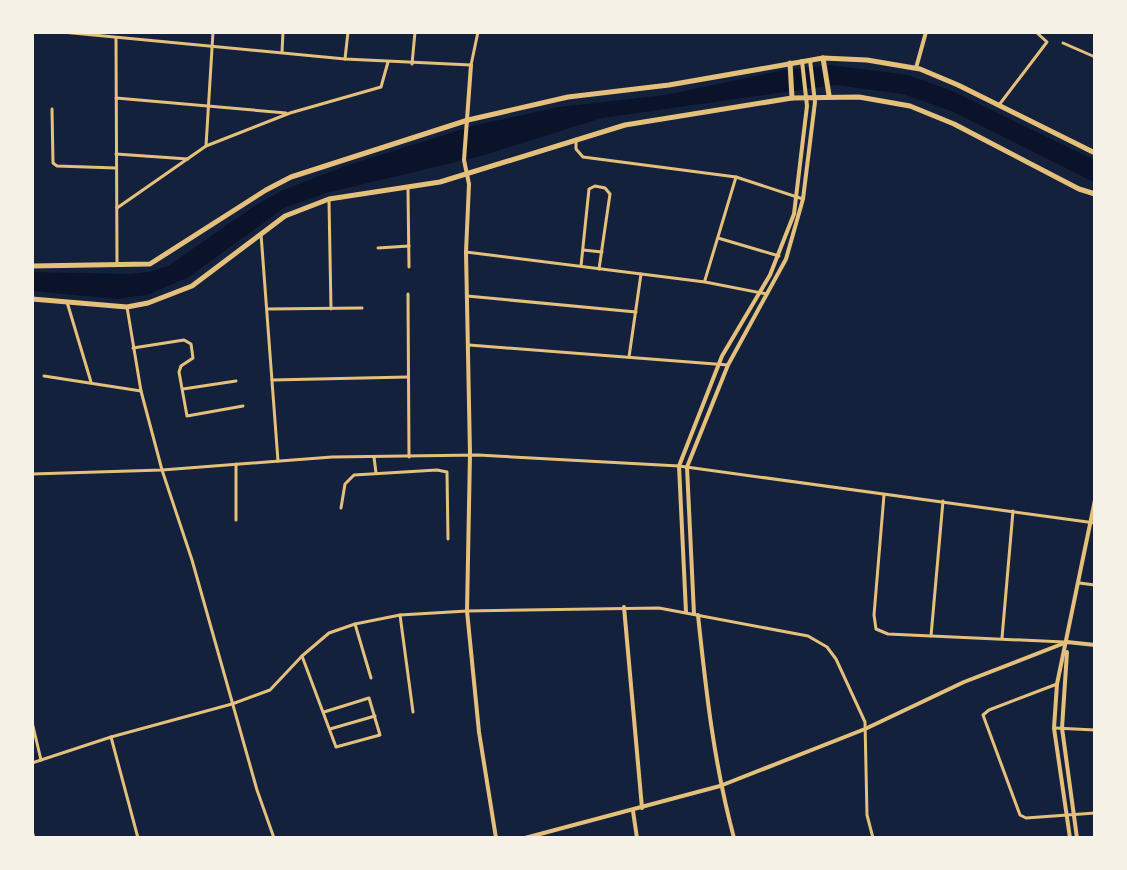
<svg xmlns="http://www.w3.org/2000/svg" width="1127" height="870" font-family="'Exo 2',sans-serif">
	<rect width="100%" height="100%" fill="#14213d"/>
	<path fill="#0b132b" d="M830,65L908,75L952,91L1095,160V183L953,112L903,94L835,85L602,118L481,156L326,193L284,208L189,277L147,295L117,299L32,291V272L129,274L149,272L168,266L256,205L283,190L348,165L476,125L559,107L665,95L784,70Z"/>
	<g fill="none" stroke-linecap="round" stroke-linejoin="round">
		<g stroke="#e5c07b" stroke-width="3">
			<path d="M62,32L345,59L471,65L478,32"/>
			<path d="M116,38L117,263"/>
			<path d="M1063,43L1095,57"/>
			<path d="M282,52L283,32"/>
			<path d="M345,59L348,32"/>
			<path d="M412,64L415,32"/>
			<path d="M116,98L286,113"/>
			<path d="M999,105L1047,42L1036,32"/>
			<path d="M52,109L53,163L57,166L116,168"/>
			<path d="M576,139V149L583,157L736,177L803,199"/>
			<path d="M206,146L213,32"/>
			<path d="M116,154L188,159"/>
			<path d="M408,189L409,267"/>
			<path d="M329,201L331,309"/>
			<path d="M117,208L206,146L290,113L381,87L388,62"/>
			<path d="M261,234L278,461"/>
			<path d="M718,238L779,256"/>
			<path d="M378,248L409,246"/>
			<path d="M583,250L602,252"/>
			<path d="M466,252L705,282L767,294"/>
			<path d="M581,266L589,189L595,186L605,188L610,194L599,269"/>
			<path d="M705,280L736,177"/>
			<path d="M408,294L409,457"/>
			<path d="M467,296L636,312"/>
			<path d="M67,302L91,382"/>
			<path d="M127,307L141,391L162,470L192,560L257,790L274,838"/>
			<path d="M267,309L362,308"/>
			<path d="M469,345L728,365"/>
			<path d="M133,348L184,340L191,344L193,358L181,366L179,372L187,416L243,406"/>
			<path d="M629,357L641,274"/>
			<path d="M44,376L141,391"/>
			<path d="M272,380L408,377"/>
			<path d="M183,389L236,381"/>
			<path d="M374,457L376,473"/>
			<path d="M236,464V520"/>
			<path d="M32,474L162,470L332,457L478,455L679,466L1095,523"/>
			<path d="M884,495L874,615L876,629L888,634L1064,642"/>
			<path d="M341,508L345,484L354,475L437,470L447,472L448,539"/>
			<path d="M1079,583L1095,585"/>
			<path d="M400,615L413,712"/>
			<path d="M355,624L371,678"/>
			<path d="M931,636L943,501"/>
			<path d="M1002,638L1013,511"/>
			<path d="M302,656L336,747L380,735L369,698L324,712"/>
			<path d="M1057,684L989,710L983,715L1020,815L1026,818L1095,813"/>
			<path d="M32,722L41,760"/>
			<path d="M1055,728L1095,730"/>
			<path d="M330,729L375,716"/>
			<path d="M111,737L138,838"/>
			<path d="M32,763L111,737L232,704L270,690L302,656L329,633L355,624L400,615L467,611L659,608L808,636L827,647L836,659L865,722L867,815L873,838"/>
			<path d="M32,831L34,838"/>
		</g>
		<g stroke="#e5c07b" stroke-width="4">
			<path d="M471,65L464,160L469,184L466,252L470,454L467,611L479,732L496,838"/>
			<path d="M916,68L926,32"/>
			<path d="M624,607L642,808"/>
			<path d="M686,612L679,466L722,356L770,275L794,214L807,106L802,61"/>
			<path d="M694,614L687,467L728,365L786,259L803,199L815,102L810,60"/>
			<path d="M698,615C706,691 714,764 734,838"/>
			<path d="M1067,652L1062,728L1077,838"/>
			<path d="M633,811L637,838"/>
			<path d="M525,838L720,786L865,729L964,682L1067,642L1095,645"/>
			<path d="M1070,838L1054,728L1057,684L1095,500"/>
		</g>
		<g stroke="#e5c07b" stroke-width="5">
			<path d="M823,58L829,95"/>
			<path d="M790,63L792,98"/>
			<path d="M32,266L150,264L266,190L291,177L468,120L568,97L669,85L823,58L867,60L920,69L958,85L1095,153"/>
			<path d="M32,299L127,307L148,303L192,286L285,216L329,199L440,182L625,125L792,98L859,97L910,106L954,124L1079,189L1095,194"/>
		</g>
	</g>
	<rect width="1127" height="870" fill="none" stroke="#f6f1e7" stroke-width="68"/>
</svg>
